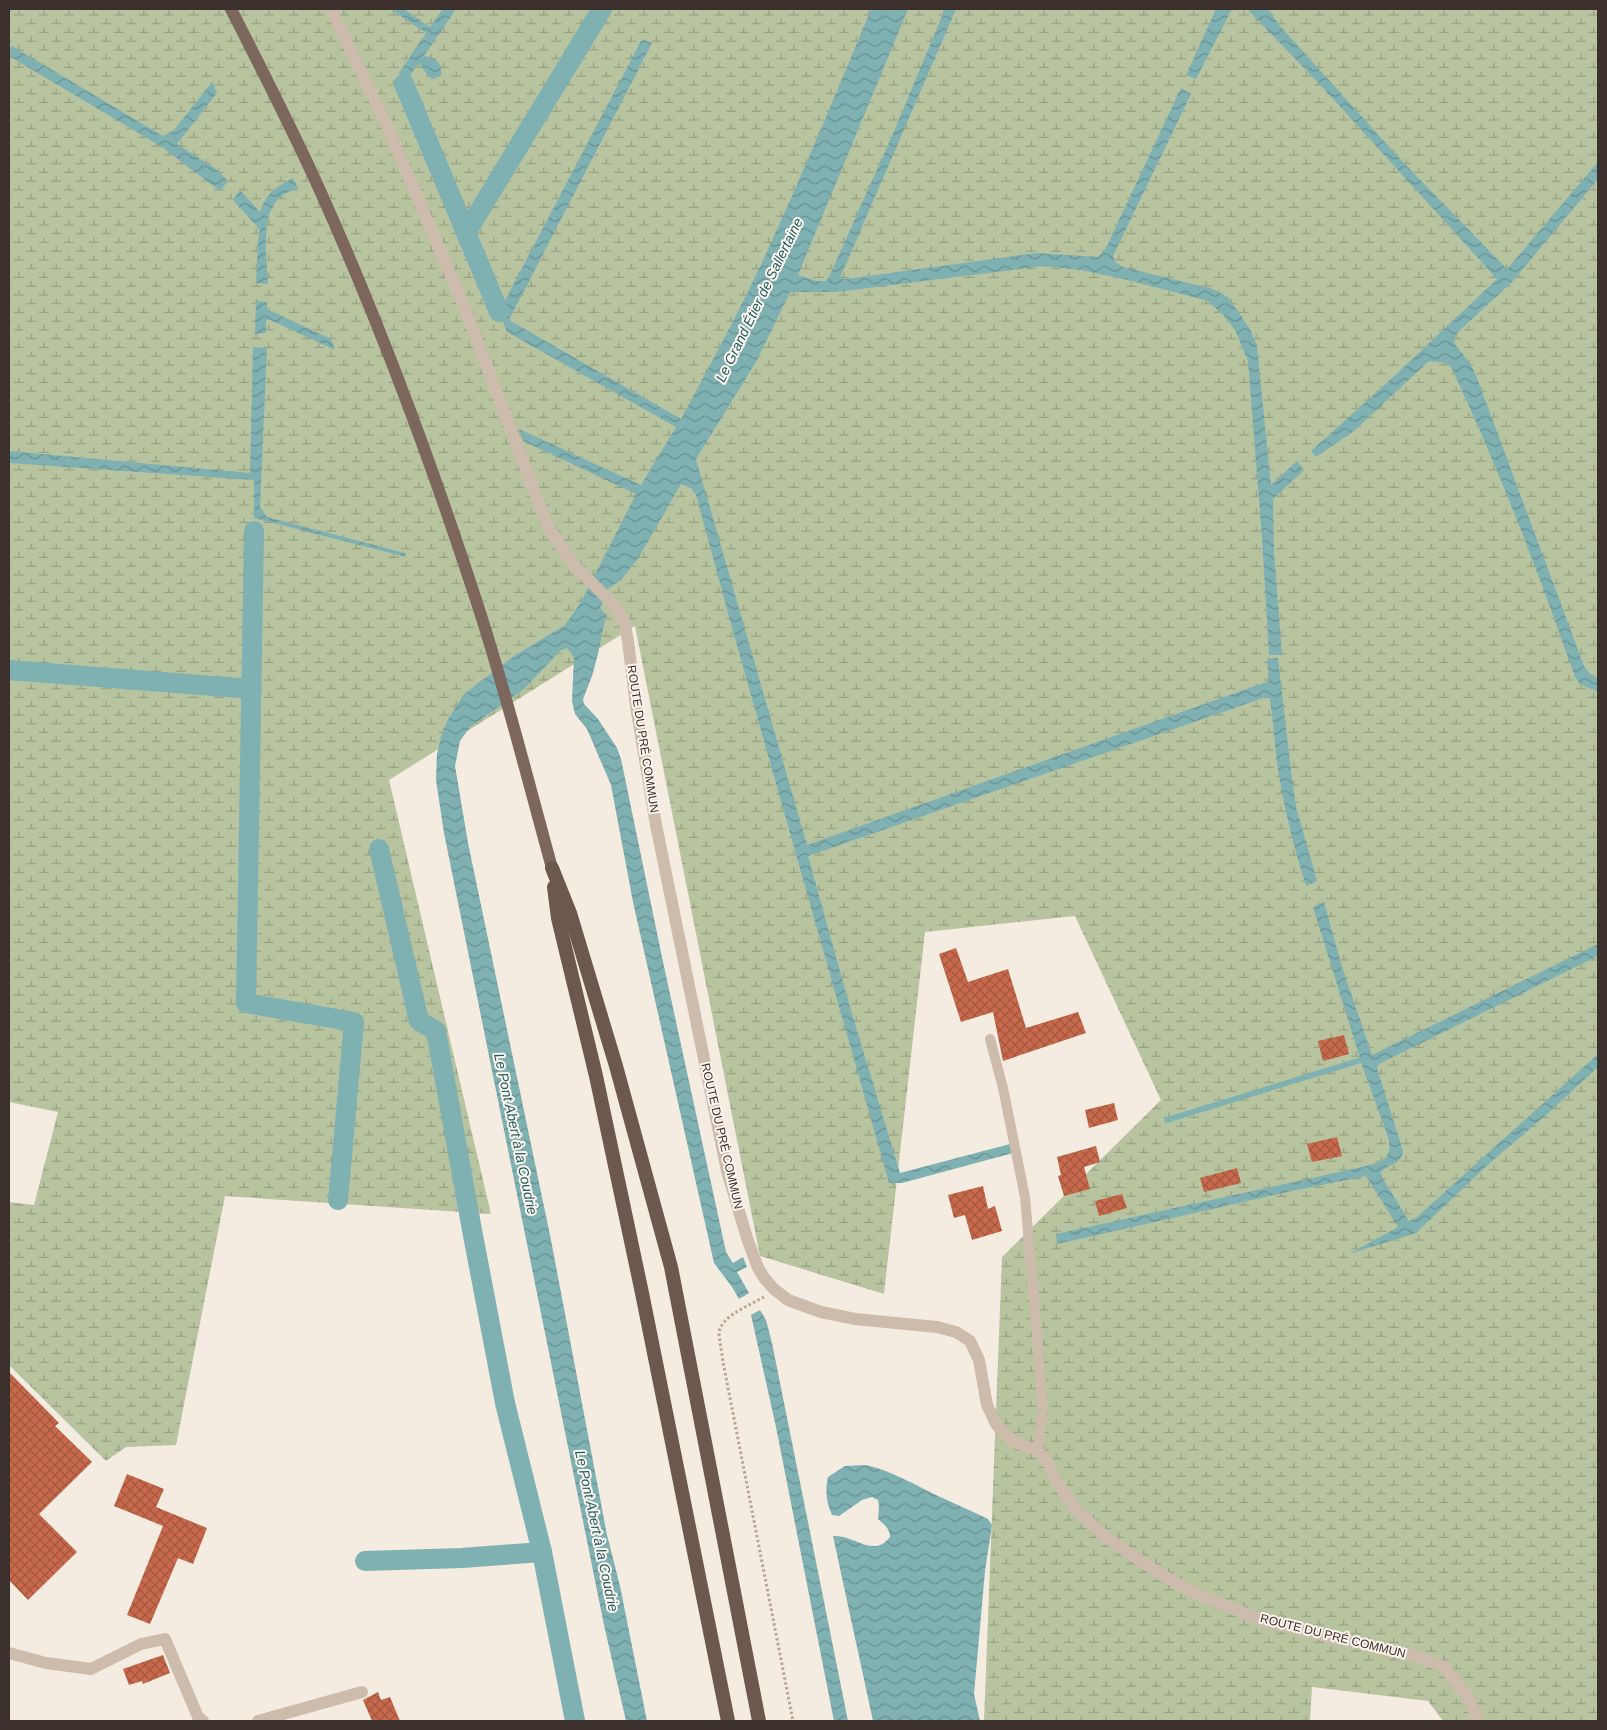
<svg xmlns="http://www.w3.org/2000/svg" width="1607" height="1730" font-family="Helvetica,sans-serif">
	<defs>
		<pattern id="wetland-marsh" width="20" height="14" patternUnits="userSpaceOnUse" patternTransform="scale(1.25)"><rect width="20" height="14" fill="#b8c4a0"/><path d="M1 5h8M5 5V1M11 12h8M15 12V8" fill="none" stroke="#97a083"/></pattern>
		<pattern id="water-waves" width="16" height="10" patternUnits="userSpaceOnUse" patternTransform="scale(1.25)"><rect width="16" height="10" fill="#7fb0b2"/><path d="M0 5q4-4 8 0t8 0" fill="none" stroke="#699091"/></pattern>
		<pattern id="building-cross-hatch" width="8" height="8" patternUnits="userSpaceOnUse" patternTransform="scale(1.25)"><rect width="8" height="8" fill="#c8694b"/><path d="M0 0l8 8M0 8l8-8" fill="none" stroke="#a4573f"/></pattern>
	</defs>
	<rect width="100%" height="100%" fill="#f4ebe1"/>
	<path fill="url(#wetland-marsh)" d="M9,9H1598V1721H1443L1428,1701L1312,1687L1310,1721H984L1002,1257L1161,1100L1075,916L925,932L884,1294L760,1256L635,626L389,780L491,1214L225,1196L176,1445L126,1447L106,1461L9,1365V1202L34,1205L58,1112L9,1102Z"/>
	<g fill="url(#water-waves)">
		<path d="M390,9H404L430,27L443,9H456L424,56C435,57 443,63 441,76L432,79L428,76L419,63L404,84L399,73L426,33Z"/>
		<path d="M871,9H908L798,275L817,281H826L829,277L892,136L945,9H956L840,278L846,279L1037,253L1098,257L1105,250L1181,88L1191,94L1113,256L1115,262L1123,267L1213,289L1228,297L1250,329L1257,346L1271,485L1297,461L1304,470L1273,499L1274,551L1282,655H1269L1262,537L1248,361L1235,330L1225,317L1208,301L1124,279L1080,270L1043,266L836,292H790L756,362L696,459L807,845L1269,681L1267,659L1278,658L1290,763L1296,807L1317,881L1306,886C1294,847 1284,809 1278,769C1274,745 1274,720 1269,696L808,856L850,1007L900,1173L1010,1144L1013,1153L902,1183H889L734,635L696,495L691,488L681,484L639,557L621,580L609,588L600,608L606,615L598,654L592,676L583,699L584,704L598,719L617,748L621,759L662,957L726,1252L733,1263L743,1257L747,1267L737,1272L749,1293L739,1299L732,1287L714,1263L633,902L611,785L587,729L575,714L572,701L574,657L567,648L561,650L524,689L470,727L460,741L455,766L468,843L551,1240L607,1535L620,1586L647,1721H626L604,1625L444,833L436,780L437,754L441,737L448,719L464,694L514,656L565,625L581,602L636,494L523,441L519,429L641,485L676,427L507,332L499,312L642,39L652,43L509,320L681,419C710,365 739,312 765,256C802,175 837,92 871,9Z"/>
		<path d="M1216,9H1232L1196,79L1186,75Z"/>
		<path d="M1244,9H1268L1280,26L1403,162L1507,269L1598,162V179L1512,282L1456,334L1454,343L1470,363L1477,378L1584,666L1591,675L1598,678V692L1580,684L1575,677C1538,572 1499,468 1451,367L1445,363L1429,361L1354,431L1316,457L1311,451L1390,380L1497,279L1325,90L1248,10Z"/>
		<path d="M12,46L163,136L174,130L212,82L217,93L177,144L216,169L228,181L220,191L162,147L9,56V50Z"/>
		<path d="M293,178L298,188C290,191 279,196 275,203C261,222 267,262 268,284L256,283L258,240L260,230L233,200L240,190L260,212C266,193 276,187 293,178Z"/>
		<path d="M256,301L267,302V309L331,339L335,350L268,319L266,321V333L255,334Z"/>
		<path d="M253,347L267,348L260,507L267,517L405,553L406,557L254,518V480L9,463V451L250,473Z"/>
		<path d="M1324,902L1342,967L1372,1055L1598,944V956L1379,1064L1377,1068L1403,1151C1401,1166 1386,1164 1380,1174L1409,1221L1417,1217L1598,1054V1067L1546,1115L1491,1162L1416,1233L1349,1254L1398,1227L1366,1176L1292,1191L1057,1244L1056,1234L1362,1167C1380,1162 1394,1160 1388,1137L1364,1071L1313,907Z"/>
		<path d="M760,1310L766,1320L772,1343L848,1721H834L776,1427L751,1315Z"/>
		<path d="M866,1465C894,1472 913,1484 938,1496C955,1504 972,1511 988,1519L992,1525L985,1571L974,1694L980,1721H873L833,1536C854,1534 874,1559 890,1537C890,1529 884,1524 878,1519L879,1507L878,1500L872,1497L862,1500L839,1516L832,1515C826,1501 825,1491 828,1477L845,1466Z"/>
	</g>
	<g fill="none" stroke-linecap="round" stroke-linejoin="round">
		<path stroke="#7fb0b2" stroke-width="5.5" d="M1167,1120L1361,1060"/>
		<g stroke="#7fb0b2" stroke-width="20">
			<path d="M404,84L499,312"/>
			<path d="M466,233L602,9"/>
			<path d="M254,531L246,1003L354,1022L338,1200"/>
			<path d="M9,670L252,689"/>
			<path d="M542,1552L575,1721"/>
			<path d="M365,1561L462,1558L542,1552L505,1403L472,1230L436,1031L419,1021L379,849"/>
		</g>
	</g>
	<g fill="url(#building-cross-hatch)">
		<path d="M956,948L968,982L1008,969L1026,1028L1078,1012L1086,1033L1003,1061L993,1012L961,1022L939,954Z"/>
		<path d="M1344,1035L1349,1054L1323,1061L1318,1041Z"/>
		<path d="M1114,1103L1118,1120L1089,1128L1085,1110Z"/>
		<path d="M1337,1137L1342,1156L1312,1162L1307,1144Z"/>
		<path d="M1096,1146L1100,1162L1084,1167L1090,1189L1064,1196L1058,1176L1061,1175L1057,1157Z"/>
		<path d="M1237,1168L1241,1183L1204,1192L1200,1178Z"/>
		<path d="M983,1186L988,1209L995,1206L1002,1231L972,1240L965,1215L954,1218L948,1195Z"/>
		<path d="M1122,1194L1127,1208L1099,1216L1095,1201Z"/>
		<path d="M9,1372L59,1423L55,1426L92,1462L39,1514L77,1552L28,1600L9,1580Z"/>
		<path d="M127,1474L164,1489L156,1507L207,1528L193,1564L178,1558L150,1624L127,1615L163,1526L114,1506Z"/>
		<path d="M163,1655L170,1673L143,1684L142,1681L129,1685L123,1669Z"/>
		<path d="M378,1692L381,1700L390,1697L400,1721H372L363,1700Z"/>
	</g>
	<g fill="none" stroke-linecap="round" stroke-linejoin="round">
		<path stroke="#b9a596" stroke-width="3" stroke-dasharray="2.5 2.5" stroke-linecap="butt" d="M764,1297C750,1305 719,1317 719,1334C720,1344 722,1353 723,1362L793,1721"/>
		<path stroke="#cdbbac" stroke-width="10" d="M990,1039L1003,1088L1025,1197L1043,1408L1038,1451"/>
		<g stroke="#cdbbac" stroke-width="12">
			<path d="M331,9L386,124L463,304L548,527L574,565L616,607L624,622L628,641L636,706L656,825L727,1171L747,1238L758,1268L765,1279L774,1289L788,1300L821,1312L855,1319L937,1327L956,1332L970,1341L979,1360L987,1405L996,1424L1010,1440L1038,1451L1047,1461L1055,1479L1074,1508L1104,1536L1159,1573L1201,1596L1267,1622L1419,1657L1444,1667L1468,1697L1478,1721"/>
			<path d="M9,1653L46,1663L91,1669L141,1644L165,1639L198,1717L203,1721"/>
			<path d="M258,1721L362,1692"/>
		</g>
		<path stroke="#7d675c" stroke-width="12" d="M231,9C262,70 294,132 322,195C382,329 433,467 478,606C506,692 528,781 552,868"/>
		<g stroke="#6c584f" stroke-width="14">
			<path d="M552,868L570,913L616,1066L671,1267L759,1721"/>
			<path d="M554,887L558,918L596,1076L642,1293L728,1721"/>
		</g>
	</g>
	<g text-anchor="middle" dominant-baseline="central" stroke-width="4" stroke-linejoin="round" paint-order="stroke">
		<g font-size="12" fill="#3b302b" stroke="#fbf5ee">
			<text transform="translate(643 739) rotate(81)">ROUTE DU PRÉ COMMUN</text>
			<text transform="translate(722 1136) rotate(77)">ROUTE DU PRÉ COMMUN</text>
			<text transform="translate(1333 1636) rotate(14)">ROUTE DU PRÉ COMMUN</text>
		</g>
		<g font-size="14" font-style="italic" fill="#1f5a5e" stroke="#fbf5ee">
			<text transform="translate(759 300) rotate(-64)">Le Grand Étier de Sallertaine</text>
			<text transform="translate(516 1134) rotate(78)">Le Pont Abert à la Coudrie</text>
			<text transform="translate(597 1531) rotate(78)">Le Pont Abert à la Coudrie</text>
		</g>
	</g>
	<rect width="1607" height="1730" fill="none" stroke="#3b302b" stroke-width="20"/>
</svg>
